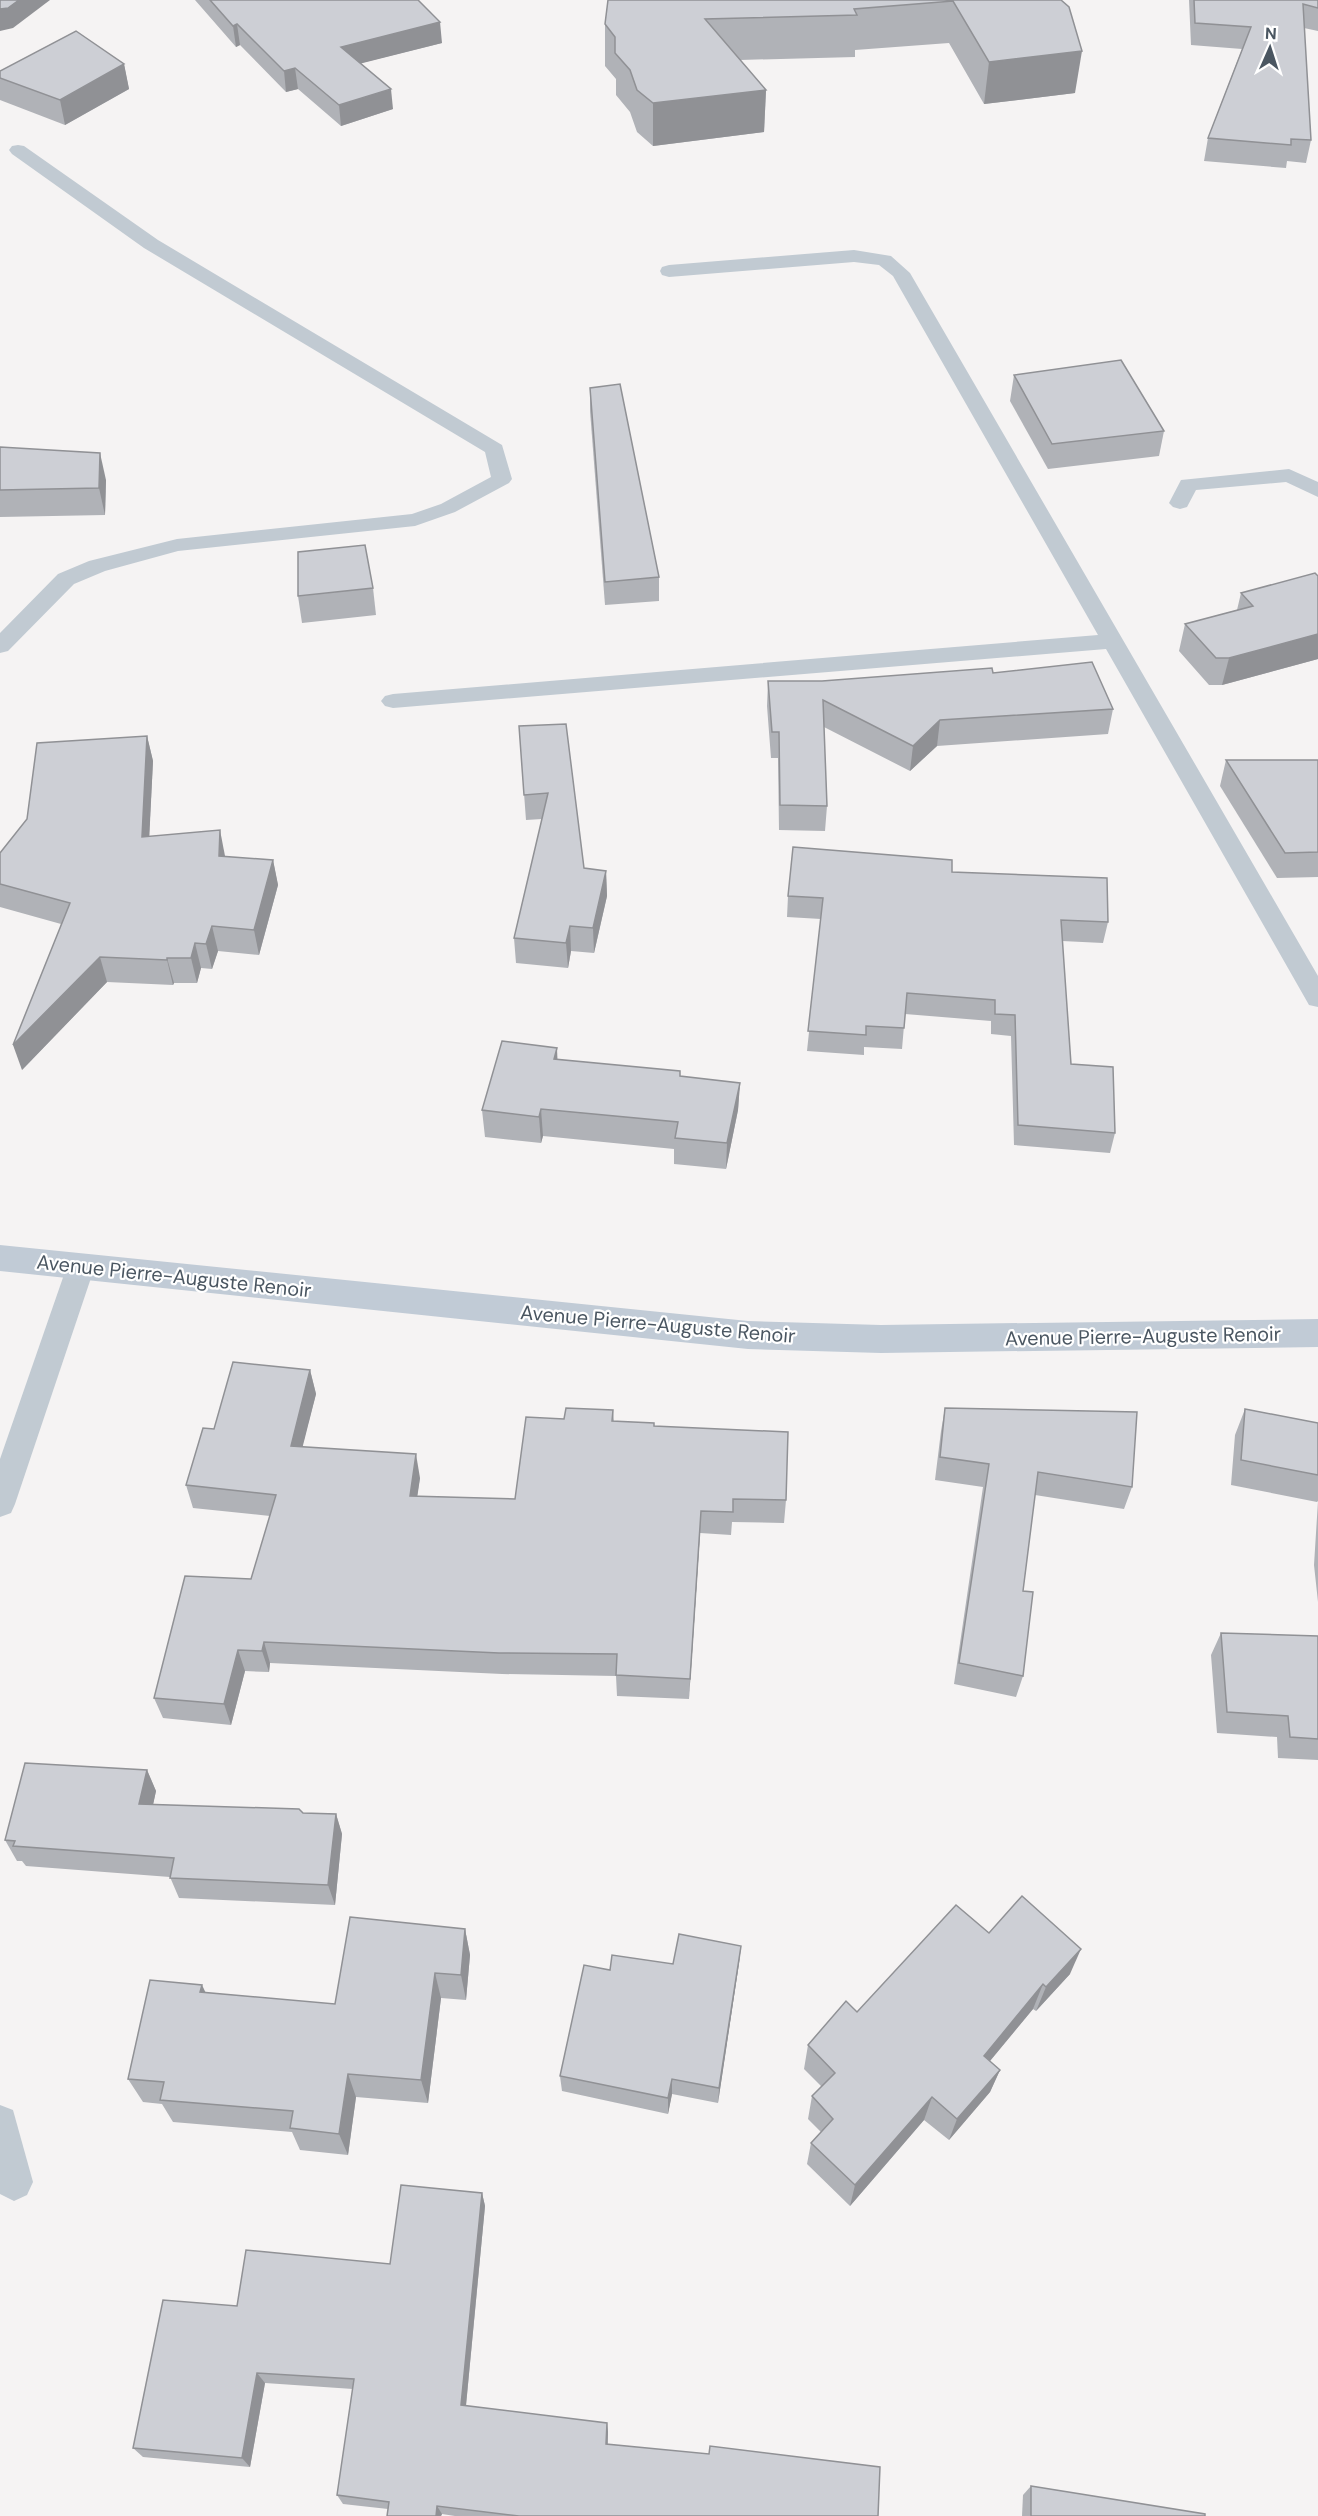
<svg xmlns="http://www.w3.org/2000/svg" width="1318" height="2516" font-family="'DM Sans',sans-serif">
	<rect width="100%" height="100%" fill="#f5f3f3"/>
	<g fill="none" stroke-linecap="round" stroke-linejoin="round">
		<g fill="#c1cad2" fill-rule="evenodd">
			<path d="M18,145L24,146L158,240L502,445L512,479L509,483L455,512L415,526L178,551L105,571L74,584L8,651L0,653V633L58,574L89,561L177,539L412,514L441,504L491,477L485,452L144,248L12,154L9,150L12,146Z"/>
			<path d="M854,250L891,256L910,273L1318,976V1007L1309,1005L1106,649L393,708L385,706L381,701L385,696L393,694L1098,635L893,276L879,265L854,262L669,277L662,275L660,271L662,267L669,265Z"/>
			<path d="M1289,469L1318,482V497L1286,482L1196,490L1187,507L1180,509L1173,507L1169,503L1181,480Z"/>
			<path d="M81,1255L91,1258L95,1266L15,1504L11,1513L0,1517V1459L67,1266L71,1258Z"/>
			<path d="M0,2105L13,2110L33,2182L27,2195L14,2201L0,2194Z"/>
		</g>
		<path fill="#c1cbd6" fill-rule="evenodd" d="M0,1245L748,1321L881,1325L1318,1319V1347L881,1353L748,1349L0,1271Z"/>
	</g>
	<g fill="#b0b2b7">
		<path d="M195,0H418L442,43L361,63L393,109L341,126L298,89L286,92L240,45L236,47Z"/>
		<path d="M608,0H1061L1075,93L984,104L949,43L855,50V57L740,60L766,90L764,132L653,146L637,132L630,112L616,95V79L605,66V24Z"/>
		<path d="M1189,0H1318V31L1304,28L1311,140L1306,163L1287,161L1286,168L1204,161L1208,138L1242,49L1191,45Z"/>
		<path d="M124,64L129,89L65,125L0,100V71Z"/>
		<path d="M1014,375L1164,431L1159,456L1048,469L1010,401Z"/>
		<path d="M590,388L659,577V601L605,605L590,411Z"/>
		<path d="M0,447L106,480L105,515L0,517Z"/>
		<path d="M1318,576V659L1222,685H1209L1179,651L1185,624L1237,610L1241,593Z"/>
		<path d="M373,588L376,615L302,623L298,596Z"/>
		<path d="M993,673L1113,709L1108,734L937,746L910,771L824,727L827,806L825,831L779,830L778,758H771L767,706L768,681H822Z"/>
		<path d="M519,726L584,868L606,871L607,896L594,953L571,951L568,968L516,963L514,938L542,819L526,820Z"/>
		<path d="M147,736L153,761L149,837L225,857L273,860L278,885L259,955L218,951L212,969L201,968L197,983H174L173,985L107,982L22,1070L61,924L0,907V853Z"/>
		<path d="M1226,760H1318V877L1277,878L1220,786Z"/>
		<path d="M952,872L1108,922L1103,943L1062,941L1071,1064L1115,1133L1110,1153L1014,1145L1011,1036L991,1034V1021L905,1014L902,1049L864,1047V1055L807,1051L821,919L787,917L788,896Z"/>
		<path d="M557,1048V1059L680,1077L740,1083L738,1110L726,1169L674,1164V1149L543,1136L541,1143L485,1137L482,1110Z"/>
		<path d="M310,1370L316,1394L302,1447L420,1478L417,1496L515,1499L564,1419L613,1410L614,1421L654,1426L786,1500L784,1523L732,1522L731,1535L700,1533L689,1699L617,1696L616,1676L502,1674L270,1663L269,1672L245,1671L231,1725L163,1718L154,1698L251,1579L270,1516L193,1508L186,1485L214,1429Z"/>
		<path d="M945,1408L1132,1487L1124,1509L1035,1495L1023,1591V1676L1016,1697L954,1684L983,1487L935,1480L941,1431Z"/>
		<path d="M1245,1409L1318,1423V1602L1314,1565L1318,1501L1317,1502L1231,1485L1235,1435Z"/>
		<path d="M1221,1633L1318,1636V1760L1278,1758L1277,1737L1217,1733L1211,1655Z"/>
		<path d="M147,1770L156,1791L153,1804L303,1813L336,1814L342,1834L335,1905L179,1898L170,1877L26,1866L22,1861H17L5,1840Z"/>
		<path d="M465,1929L470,1955L466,2000L441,1998L428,2103L356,2097L348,2155L300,2150L292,2132L173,2122L162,2104L143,2102L128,2079L335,2004Z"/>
		<path d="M989,1933L1070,1974L1036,2011L1033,2009L990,2061L1000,2070L990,2092L949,2140L924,2120L850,2206L807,2164L811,2143L821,2132L808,2119L812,2096L822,2087L804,2069L808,2045L857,2012Z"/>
		<path d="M741,1946L739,1963L718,2103L672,2094L668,2114L562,2091L560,2076L610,1970L673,1964Z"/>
		<path d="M482,2193L485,2206L466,2406L607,2423L608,2432V2445L878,2516H455L442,2514L441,2516H387L388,2509L343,2504L337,2495L353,2389L265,2383L250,2467L143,2457L133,2448L237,2306L390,2264Z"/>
		<path d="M1031,2486L1205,2516H1022L1023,2495Z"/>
	</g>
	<g fill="#909195">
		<path d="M19,0H50L13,28L0,31V9Z"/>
		<path d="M440,22L442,43L343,68L341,47Z"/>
		<path d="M237,24L240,45L236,47L233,26Z"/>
		<path d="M1082,51L1075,93L984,104L989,62Z"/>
		<path d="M124,64L129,89L65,125L60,100Z"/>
		<path d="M295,68L298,89L286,92L284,71Z"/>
		<path d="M391,89L393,109L341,126L339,105Z"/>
		<path d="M766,90L764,132L653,146V103Z"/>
		<path d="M100,453L106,480L105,515L99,488Z"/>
		<path d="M1318,634V659L1222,685L1229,658Z"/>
		<path d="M940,720L937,746L910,771L913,746Z"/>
		<path d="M147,736L153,761L148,863L142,837Z"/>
		<path d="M220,830L225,856V882L219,856Z"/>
		<path d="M273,860L278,885L259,955L254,930Z"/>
		<path d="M606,871L607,896L594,953L593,928Z"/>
		<path d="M212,926L218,951L212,969L206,944Z"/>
		<path d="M570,926L571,951L568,968L566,943Z"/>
		<path d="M195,943L201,968L197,983L191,958Z"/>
		<path d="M100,957L107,982L22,1070L13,1045Z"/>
		<path d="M167,958L174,983L173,985L167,960Z"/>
		<path d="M557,1048L558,1074L554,1059Z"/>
		<path d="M740,1083L738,1110L726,1169L727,1143Z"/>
		<path d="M541,1109L543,1136L541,1143L539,1117Z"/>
		<path d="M310,1370L316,1394L297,1469L291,1446Z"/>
		<path d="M416,1454L420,1478L414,1519L410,1496Z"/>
		<path d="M701,1511L700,1533L689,1699L690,1679Z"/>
		<path d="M264,1642L270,1663L269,1672L262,1651Z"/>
		<path d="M238,1650L245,1671L231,1725L224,1704Z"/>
		<path d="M147,1770L156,1791L149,1824L139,1804Z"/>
		<path d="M336,1814L342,1834L335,1905L328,1885Z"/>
		<path d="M465,1929L470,1955L466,2000L461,1975Z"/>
		<path d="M741,1946L739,1963L718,2103L719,2088Z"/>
		<path d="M1081,1949L1070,1974L1036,2011L1046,1987Z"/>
		<path d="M435,1973L441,1998L428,2103L421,2080Z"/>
		<path d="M1043,1984L1033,2009L975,2079L984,2056Z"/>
		<path d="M202,1985L214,2010L200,1992Z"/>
		<path d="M1000,2070L990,2092L949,2140L957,2119Z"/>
		<path d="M348,2074L356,2097L348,2155L339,2134Z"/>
		<path d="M672,2079V2094L668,2114V2098Z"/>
		<path d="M932,2097L924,2120L850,2206L855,2185Z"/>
		<path d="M482,2193L485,2206L465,2415L461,2405Z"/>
		<path d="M257,2373L265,2383L250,2467L242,2458Z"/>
		<path d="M607,2423L608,2432L607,2454L606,2444Z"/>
		<path d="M437,2506L442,2514L441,2516H436Z"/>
	</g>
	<g fill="#cdcfd5" stroke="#909195" stroke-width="1.5">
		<path d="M0,0H19L8,8L0,9Z"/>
		<path d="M210,0H418L440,22L341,47L391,89L339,105L295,68L284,71L237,24L233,26Z"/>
		<path d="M608,0H1061L1069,7L1082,51L989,62L953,1L854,9L857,15L705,19L766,90L653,103L637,90L630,70L615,53V37L605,24Z"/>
		<path d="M1194,0H1318V8L1303,4L1311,140L1291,139V145L1208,138L1251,27L1195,23Z"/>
		<path d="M76,31L124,64L60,100L0,78V71Z"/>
		<path d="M1121,360L1164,431L1052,444L1014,375Z"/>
		<path d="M620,384L659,577L605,582L590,388Z"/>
		<path d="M0,447L100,453L99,488L0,490Z"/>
		<path d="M365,545L373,588L298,596V552Z"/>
		<path d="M1315,573L1318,576V634L1229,658H1216L1185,624L1253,606L1241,593Z"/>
		<path d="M1092,662L1113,709L940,720L913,746L823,700L827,806L780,805L779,732H772L768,681H822L992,668L993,673Z"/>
		<path d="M566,724L584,868L606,871L593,928L570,926L566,943L514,938L548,793L524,795L519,726Z"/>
		<path d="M147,736L142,837L220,830L219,856L273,860L254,930L212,926L206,944L195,943L191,958H167V960L100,957L13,1045L70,903L0,884V853L27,819L37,743Z"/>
		<path d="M1226,760H1318V852L1285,853Z"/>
		<path d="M793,847L952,860V872L1107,878L1108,922L1061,920L1071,1064L1113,1067L1115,1133L1018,1125L1015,1015L995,1014V1000L907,993L904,1028L866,1026V1035L808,1031L823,898L788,896Z"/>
		<path d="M502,1041L557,1048L554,1059L680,1071V1076L740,1083L727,1143L675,1138L678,1122L541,1109L539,1117L482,1110Z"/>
		<path d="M233,1362L310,1370L291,1446L416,1454L410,1496L515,1499L526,1417L564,1419L566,1408L613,1410L612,1421L654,1423V1426L788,1432L786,1500L733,1499V1512L701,1511L690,1679L616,1675L617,1654L499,1653L264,1642L262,1651L238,1650L224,1704L154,1698L185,1576L251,1579L276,1495L186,1485L203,1428L214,1429Z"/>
		<path d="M945,1408L1137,1412L1132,1487L1038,1472L1023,1591L1033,1592L1023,1676L959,1663L989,1464L940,1457Z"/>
		<path d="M1245,1409L1318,1423V1475L1241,1460Z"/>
		<path d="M1221,1633L1318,1636V1739L1290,1737L1288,1716L1227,1712Z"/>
		<path d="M25,1763L147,1770L139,1804L299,1809L303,1813L336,1814L328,1885L170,1878L174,1858L13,1846L15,1841L5,1840Z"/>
		<path d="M1022,1896L1081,1949L1046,1987L1043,1984L984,2056L1000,2070L957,2119L932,2097L855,2185L811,2143L833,2119L812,2096L835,2073L808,2045L846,2001L857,2012L956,1905L989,1933Z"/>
		<path d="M350,1917L465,1929L461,1975L435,1973L421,2080L348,2074L339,2134L290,2128L293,2111L160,2100L164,2082L128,2079L150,1980L202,1985L200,1992L335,2004Z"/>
		<path d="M679,1934L741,1946L719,2088L672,2079L668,2098L560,2076L584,1965L610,1970L612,1955L673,1964Z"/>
		<path d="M401,2185L482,2193L461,2405L607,2423L606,2444L709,2454L710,2446L880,2467L878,2516H519L437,2506L436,2516H387L389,2502L337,2495L354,2379L257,2373L242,2458L133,2448L163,2300L237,2306L246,2250L390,2264Z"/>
		<path d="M1031,2486L1205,2514V2516H1031Z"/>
	</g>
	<g text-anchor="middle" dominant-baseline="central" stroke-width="4.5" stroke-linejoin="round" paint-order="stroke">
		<g font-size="20" fill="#4a5661" stroke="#fff">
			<text transform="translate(174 1276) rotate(6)">Avenue Pierre-Auguste Renoir</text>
			<text transform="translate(658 1324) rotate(5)">Avenue Pierre-Auguste Renoir</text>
			<text transform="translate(1143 1336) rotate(-1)">Avenue Pierre-Auguste Renoir</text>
		</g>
	</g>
	<g transform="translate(1270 48) rotate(3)" stroke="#ffffff" stroke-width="4.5" paint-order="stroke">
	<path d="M0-4.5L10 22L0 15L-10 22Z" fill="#4a5661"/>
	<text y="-9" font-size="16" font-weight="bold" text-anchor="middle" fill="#4a5661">N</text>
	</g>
</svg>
